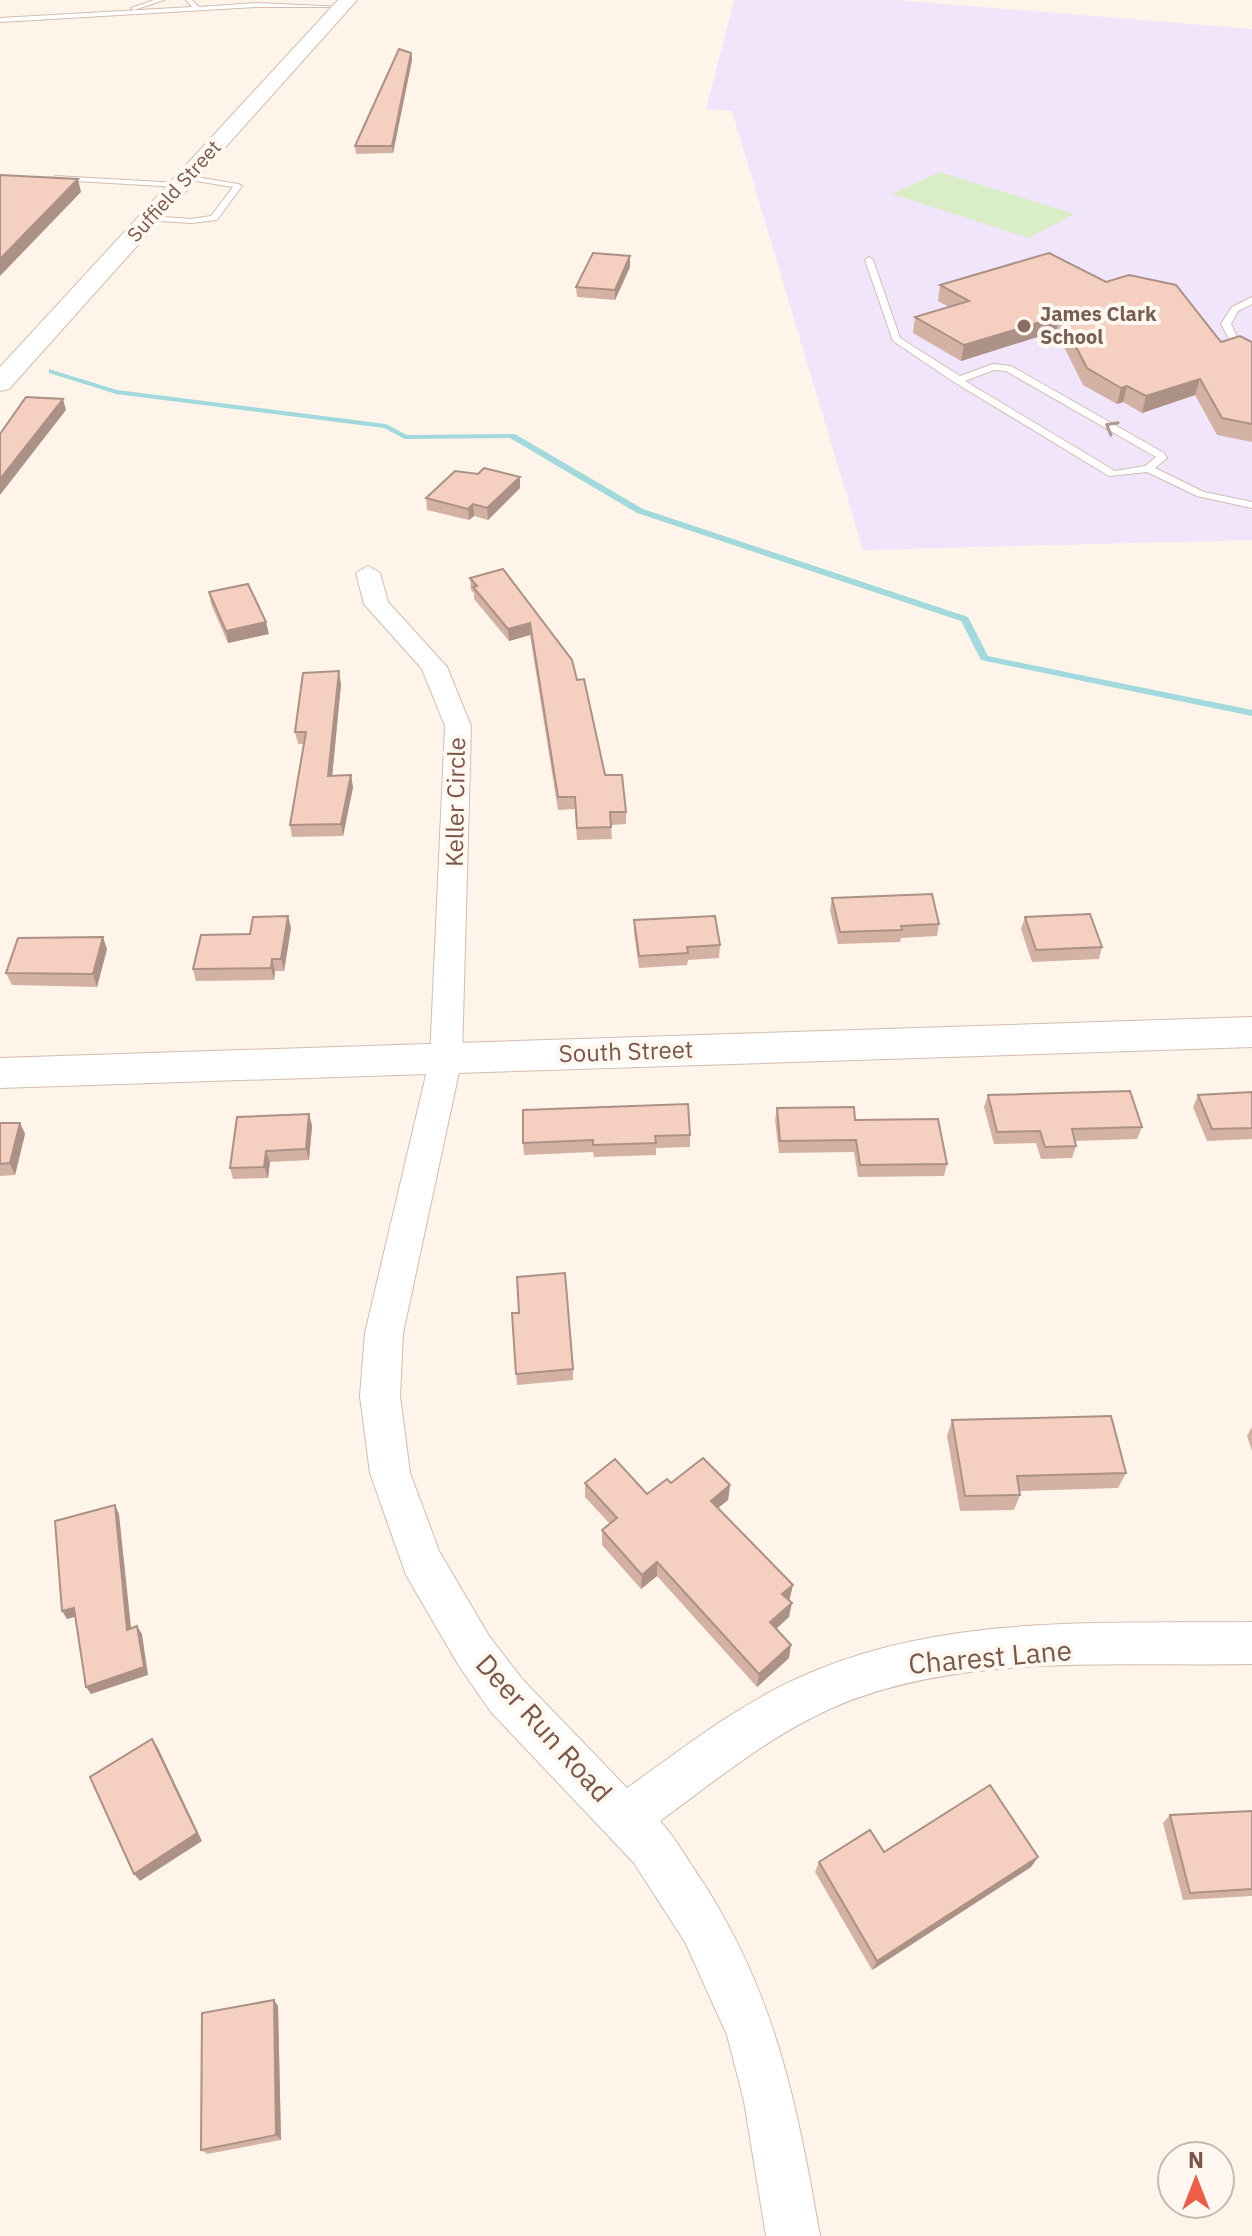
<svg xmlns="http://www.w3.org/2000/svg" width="1252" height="2236" viewBox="0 0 1252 2236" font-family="'IBM Plex Sans',sans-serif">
  <rect width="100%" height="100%" fill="#fef4e9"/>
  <path fill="#f1e5fb" d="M734 0H896L1252 29V540L863 550 732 111 706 109Z"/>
  <path fill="#d9edc6" d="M940 172 1074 214 1029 238 892 194Z"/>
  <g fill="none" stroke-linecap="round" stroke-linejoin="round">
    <path fill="#a1d9dc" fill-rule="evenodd" d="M49 369 117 390 386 424 407 435 515 434 643 509 968 617 988 656 1252 710V716L981 660 961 621 637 513 510 438 405 439 384 428 116 394 49 373Z"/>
    <g stroke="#d4bcb0" stroke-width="2">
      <g id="service">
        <path d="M154 0H164L134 10 131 8Z"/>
        <path d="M186 0H192L199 7 257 3 344 7H257L0 22V18L192 7Z"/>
        <path d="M184 175 238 184 242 186 217 220 191 223 146 220 149 216 191 219 211 216 233 187 184 179Z"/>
        <path d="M55 176 179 183 183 185 179 187 58 180Z"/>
        <path d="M869 257 873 260 900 338 960 376 993 364 1011 366 1164 453 1167 458 1155 468 1204 492 1252 502V508L1197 496 1147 472 1109 476 954 382 893 341 865 260ZM994 370 1006 371 1156 457 1145 466 1115 471 965 381Z"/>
        <path d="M1252 297V304L1238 311 1231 324 1238 339 1252 350V358L1231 342 1221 324 1232 307Z"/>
      </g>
    </g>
    <g stroke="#d4bcb0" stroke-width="2">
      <path id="minor" d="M368 566 380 573 388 602 447 667 471 726 462 1058 403 1333 400 1396 410 1473 439 1551 489 1636 523 1680 627 1788C682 1749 735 1707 796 1679 938 1613 1099 1624 1252 1622V1664C1115 1667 960 1652 832 1708 769 1736 715 1781 660 1821 676 1838 688 1861 702 1881 776 1995 797 2105 820 2236H766L744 2101 727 2035 685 1942 634 1863 491 1712 459 1666 406 1575 370 1473 360 1396 365 1333 430 1058 445 726 422 669 364 604 356 573Z"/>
    </g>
    <g stroke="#d4bcb0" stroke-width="2">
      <path id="tertiary" d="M1252 1017V1047L0 1088V1058Z"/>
    </g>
    <g stroke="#d7bcad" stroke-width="2">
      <path id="secondary" d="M338 0H357L9 389 0 391V367Z"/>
    </g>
    <use href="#service" fill="#fff" fill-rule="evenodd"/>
    <use href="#minor" fill="#fff" fill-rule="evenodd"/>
    <use href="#tertiary" fill="#fff" fill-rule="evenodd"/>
    <use href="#secondary" fill="#fff" fill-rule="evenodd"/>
  </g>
  <g fill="#d3b2a4">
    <path d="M411 53 412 60 393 153 356 154 355 146Z"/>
    <path d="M630 267 615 300 577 297 576 287Z"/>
    <path d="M940 285 1221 342H1252V442L1217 435 1195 395 1142 413 1123 402 1117 404 1083 385 1056 331 961 361 913 333 915 317 949 307 938 301Z"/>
    <path d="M520 477V488L488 520 474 516 469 520 427 510 426 498Z"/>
    <path d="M503 569 577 680 605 775 626 812V824L611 825 612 839 577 840 575 809 558 810 530 635 509 641 474 599V593L471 590 470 578Z"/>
    <path d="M209 592 269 634 228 643 211 604Z"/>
    <path d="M341 684 332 776 353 787 343 836 292 837 290 825 304 744H298L295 732Z"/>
    <path d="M832 898 939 924 937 936 901 938 900 942 838 944 830 910Z"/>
    <path d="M288 916 291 928 284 971H275L274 980 196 981 193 969 250 934Z"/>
    <path d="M1025 917 1102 947 1099 959 1032 962 1021 929Z"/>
    <path d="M634 920 720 945 719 958 688 960 687 965 639 968 634 932Z"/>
    <path d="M107 949 97 987 12 985 6 973Z"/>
    <path d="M1252 1092V1139L1207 1141 1193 1107 1198 1095Z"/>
    <path d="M988 1095 1142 1127 1137 1139 1075 1141 1076 1146 1072 1158 1041 1159 1036 1143 994 1144 984 1107Z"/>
    <path d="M777 1108 855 1120 947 1164 944 1176 858 1177 854 1152 779 1153 775 1120Z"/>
    <path d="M309 1114 312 1126 309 1160 270 1162 268 1178 233 1179 230 1168Z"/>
    <path d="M0 1123H20L25 1134 15 1175 0 1176Z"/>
    <path d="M690 1135V1147L656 1148V1155L594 1157 593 1152 524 1155 523 1143Z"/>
    <path d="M512 1313H519L573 1369V1380L517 1385Z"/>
    <path d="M952 1420 1126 1473 1118 1488 1020 1491V1495L1014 1510 960 1511 947 1436Z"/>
    <path d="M1252 1427V1451L1247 1436Z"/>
    <path d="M585 1483 647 1494 671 1483 730 1485 728 1500 718 1508 790 1598 789 1600V1617L776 1629 789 1658 757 1687 657 1576 641 1589 602 1545V1530L610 1524 585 1497Z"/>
    <path d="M1252 1811V1896L1183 1900 1163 1823 1170 1815Z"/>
    <path d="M884 1852 1038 1857 1031 1867 872 1970 815 1872 819 1862Z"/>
    <path d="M278 2006 281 2140 207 2154 201 2150Z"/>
  </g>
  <g fill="#ac9186">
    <path d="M411 53 412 60 393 153 392 146Z"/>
    <path d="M78 179 81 192 0 276V259Z"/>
    <path d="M630 256V267L615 300V290Z"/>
    <path d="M1060 316 1056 331 961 361 964 345Z"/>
    <path d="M1200 379 1195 395 1142 413 1146 396Z"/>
    <path d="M1127 386 1123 402 1117 404 1121 388Z"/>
    <path d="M63 399 66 410 0 495V479Z"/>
    <path d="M520 477V488L488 520 487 508Z"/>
    <path d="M473 504 474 516 469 520 468 509Z"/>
    <path d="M266 622 269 634 228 643 226 631Z"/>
    <path d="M530 623V635L509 641 508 629Z"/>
    <path d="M339 671 341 684 331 788 328 776Z"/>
    <path d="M351 775 353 787 343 836 341 824Z"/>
    <path d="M288 916 291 928 284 971 281 959Z"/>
    <path d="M103 937 107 949 97 987 93 974Z"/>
    <path d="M272 959 275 971 274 980 271 968Z"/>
    <path d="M309 1114 312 1126 309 1160 306 1149Z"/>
    <path d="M20 1123 25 1134 15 1175 10 1163Z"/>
    <path d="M266 1151 270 1162 268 1178 264 1167Z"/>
    <path d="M730 1485 728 1500 709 1515 711 1501Z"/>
    <path d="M115 1505 119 1514 132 1637 127 1630Z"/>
    <path d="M657 1562V1576L641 1589 642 1575Z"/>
    <path d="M793 1585 790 1598 780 1607 782 1594Z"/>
    <path d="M792 1603 789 1617 768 1636 770 1622Z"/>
    <path d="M74 1608 79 1616 67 1619 62 1611Z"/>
    <path d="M137 1626 142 1634 148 1675 91 1694 86 1687Z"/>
    <path d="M791 1645 789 1658 757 1687 759 1674Z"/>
    <path d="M152 1739 158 1748 202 1841 140 1881 134 1874Z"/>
    <path d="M1038 1857 1031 1867 872 1970 877 1961Z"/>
    <path d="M274 2000 278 2006 281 2140 276 2135Z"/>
  </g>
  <g fill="#f5cfbf" stroke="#ac9186" stroke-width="2">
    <path d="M399 49 411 53 392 146H355Z"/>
    <path d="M0 175 78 179 0 259Z"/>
    <path d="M593 253 630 256 615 290 576 287Z"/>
    <path d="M1049 253 1106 282 1129 275 1176 285 1221 342 1240 336 1252 342V424L1222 418 1200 379 1146 396 1127 386 1121 388 1087 368 1060 316 964 345 915 317 969 301 940 285Z"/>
    <path d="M26 397 63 399 0 479V434Z"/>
    <path d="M484 468 520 477 487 508 473 504 468 509 426 498 455 471 478 474Z"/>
    <path d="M503 569 572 660 577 680 584 679 605 775H622L626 812H610L611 827 577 828 575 797H558L530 623 508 629 473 587 477 586 470 578Z"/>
    <path d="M248 584 266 622 226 631 209 592Z"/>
    <path d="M339 671 328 776 351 775 341 824 290 825 306 732H295L303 673Z"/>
    <path d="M932 894 939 924 901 926 902 930 840 932 832 898Z"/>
    <path d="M1090 914 1102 947 1036 950 1025 917Z"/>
    <path d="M288 916 281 959H272L271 968 193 969 201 935 250 934 253 917Z"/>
    <path d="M715 916 720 945 687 947 688 953 639 956 634 920Z"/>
    <path d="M103 937 93 974 6 973 18 938Z"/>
    <path d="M1130 1091 1142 1127 1072 1129 1076 1146 1045 1147 1040 1131 997 1132 988 1095Z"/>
    <path d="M1252 1092V1128L1212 1129 1198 1095Z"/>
    <path d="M688 1104 690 1135 655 1136 656 1143 593 1145V1140L523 1143V1110Z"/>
    <path d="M854 1107 855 1120 938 1119 947 1164 860 1165 856 1140 780 1141 777 1108Z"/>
    <path d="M309 1114 306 1149 266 1151 264 1167 230 1168 237 1117Z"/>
    <path d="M0 1123H20L10 1163 0 1164Z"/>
    <path d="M565 1273 573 1369 516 1374 512 1313H519L517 1277Z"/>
    <path d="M1111 1416 1126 1473 1017 1476 1020 1495 965 1496 952 1420Z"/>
    <path d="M703 1458 730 1485 711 1501 793 1585 782 1594 792 1603 770 1622 791 1645 759 1674 657 1562 642 1575 602 1530 617 1518 585 1483 615 1459 647 1494 667 1479 671 1483Z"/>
    <path d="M115 1505 127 1630 137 1626 144 1667 86 1687 74 1608 62 1611 55 1521Z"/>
    <path d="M152 1739 197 1833 134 1874 90 1777Z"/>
    <path d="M990 1785 1038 1857 877 1961 819 1862 870 1830 884 1852Z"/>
    <path d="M1252 1811V1889L1190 1893 1170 1815Z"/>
    <path d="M274 2000 276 2135 201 2150 202 2013Z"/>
  </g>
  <defs><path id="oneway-chevron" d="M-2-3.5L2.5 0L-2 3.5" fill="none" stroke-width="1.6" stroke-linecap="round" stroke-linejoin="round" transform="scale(2)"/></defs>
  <use stroke="#b09a92" href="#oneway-chevron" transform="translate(1111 427) rotate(-150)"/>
  <circle fill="#8d6e63" stroke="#fff8f1" stroke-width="3" cx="1024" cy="326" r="8"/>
  <g text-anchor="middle" stroke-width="8" stroke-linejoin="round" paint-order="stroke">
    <g font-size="20" fill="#7b574a" stroke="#fff8f1">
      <text transform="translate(174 191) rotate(-48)" y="7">Suffield Street</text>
    </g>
    <g font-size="20" font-weight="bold" fill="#785e54" stroke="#fff8f1" text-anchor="start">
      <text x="1040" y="321">James Clark<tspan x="1040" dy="23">School</tspan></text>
    </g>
    <g font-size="24" fill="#7b574a" stroke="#fff8f1">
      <text transform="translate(456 802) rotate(-89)" y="8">Keller Circle</text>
      <text transform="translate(626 1052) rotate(-2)" y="8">South Street</text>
    </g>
    <g font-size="28" fill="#7b574a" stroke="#fff8f1">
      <text transform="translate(990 1657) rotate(-5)" y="10">Charest Lane</text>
      <text transform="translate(544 1728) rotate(48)" y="10">Deer Run Road</text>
    </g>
  </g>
  <g transform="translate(1196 2180)"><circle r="38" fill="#fff8f1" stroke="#cab8ae" stroke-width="2"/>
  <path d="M0-6L14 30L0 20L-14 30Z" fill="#ee5d48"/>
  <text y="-12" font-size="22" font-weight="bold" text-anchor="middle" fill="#7b574a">N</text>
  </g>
</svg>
